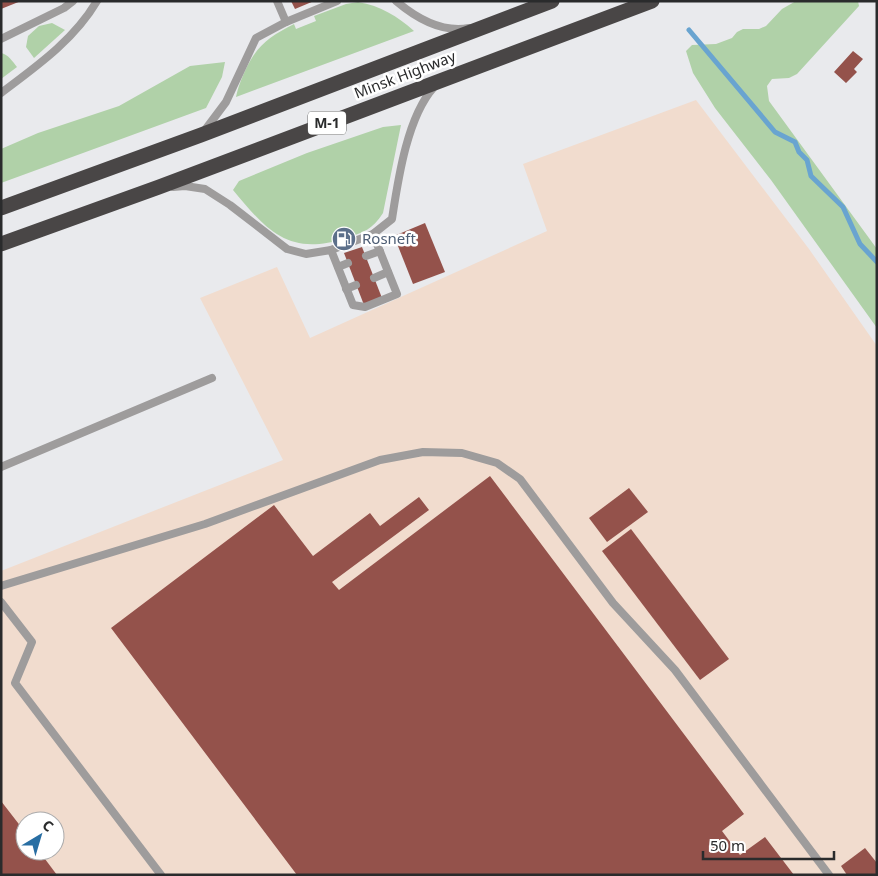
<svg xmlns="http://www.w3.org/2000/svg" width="878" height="876" viewBox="0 0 878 876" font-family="'Noto Sans',sans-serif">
  <rect width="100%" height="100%" fill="#e9eaed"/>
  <path fill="#f1dcce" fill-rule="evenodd" d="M696 100 809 249 877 346V875H1V571L283 460 200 298 277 267 310 338 547 231 523 164ZM25 821H55V851H25Z"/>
  <g fill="#b0d1a8">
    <path d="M796 1H858L859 6 797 74 789 78 772 79 767 86 769 101 877 249V328L771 180 715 108 693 73 686 51 692 45 716 44 732 38 737 32 743 29H759L766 26 782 9Z"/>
    <path d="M358 2C381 6 397 16 414 31L236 97C238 87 241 80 245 71 257 45 269 37 294 24L296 29 316 21 314 16 346 4Z"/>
    <path d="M52 23 65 30 34 58 26 47 28 36 39 26Z"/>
    <path d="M1 53C8 54 13 62 17 67L1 79Z"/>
    <path d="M225 62 222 77 206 108 1 183V149L38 133 119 106 190 66Z"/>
    <path d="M401 125 383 213C372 230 364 232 346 238 289 257 267 231 233 190L239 181 307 153 383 127Z"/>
  </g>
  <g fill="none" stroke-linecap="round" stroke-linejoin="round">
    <path stroke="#69a4d0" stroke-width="5" d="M689 30 775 132 795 142 799 152 807 160 811 176 843 207 860 244 877 262"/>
  </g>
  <g fill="#94524b">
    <path d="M1 1H21L1 9Z"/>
    <path d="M291 1H314L295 9Z"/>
    <path d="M853 51 863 59 854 69 857 72 846 83 834 72Z"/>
    <path d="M425 223 445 272 413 284 394 236Z"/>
    <path d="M362 247 382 298 364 305 344 253Z"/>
    <path d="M490 476 744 814 722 831 740 855 765 837 794 875H297L111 628 274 505 313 556 370 513 380 526 419 497 429 510 332 582 339 590Z"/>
    <path d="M629 488 648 512 607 542 589 518Z"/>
    <path d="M631 529 729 659 700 680 602 551Z"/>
    <path d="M1 801 25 832V851H39L57 875H1Z"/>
    <path d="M865 848 877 863V875H847L841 866Z"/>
  </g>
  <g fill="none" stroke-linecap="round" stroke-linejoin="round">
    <g stroke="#9e9c9c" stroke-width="8">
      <path d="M277 1 286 22"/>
      <path d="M396 1C416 18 442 33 469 28"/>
      <path d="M1 39 64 8 73 1"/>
      <path d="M1 93C37 66 74 40 97 1"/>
      <path d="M205 130 226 102 256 38 286 22 337 1"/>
      <path d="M173 187 185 186 205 189 230 205 287 249 306 254 331 250 373 234 392 219C398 180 407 117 434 87"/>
      <path d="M331 250 353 305 365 307 397 294 373 234"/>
      <path d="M366 256 380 251"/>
      <path d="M338 267 348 263"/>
      <path d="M374 278 388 272"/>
      <path d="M346 289 356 285"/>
      <path d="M1 467 212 378"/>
      <path d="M1 586 205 524 380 460 423 452 462 453 497 463 520 479 613 603 675 670 829 875"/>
      <path d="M1 602 32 642 15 683 161 875"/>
    </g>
    <g stroke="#494646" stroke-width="15">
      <path d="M1 208 201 135 552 1"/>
      <path d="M1 244 159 187 652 1"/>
    </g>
  </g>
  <defs>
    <g id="fuel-disc" transform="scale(1.25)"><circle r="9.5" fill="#5c6f8a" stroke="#fff"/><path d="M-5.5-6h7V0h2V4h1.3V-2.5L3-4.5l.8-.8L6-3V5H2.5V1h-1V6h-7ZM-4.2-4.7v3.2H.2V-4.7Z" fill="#fff"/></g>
  </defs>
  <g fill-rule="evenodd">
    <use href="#fuel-disc" x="344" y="239"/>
  </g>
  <g text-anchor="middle" stroke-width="5" stroke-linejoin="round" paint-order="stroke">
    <rect fill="#fff" stroke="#6a6b6b" stroke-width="1" x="308" y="111.5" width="38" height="23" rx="4"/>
    <g font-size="14" font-weight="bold" fill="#2a2b2c">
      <text x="327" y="128">М-1</text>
    </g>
    <g font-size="15" fill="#2a2b2c" stroke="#fff">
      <text transform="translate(405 75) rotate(-21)" y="5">Minsk Highway</text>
    </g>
    <g font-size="15" fill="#4e5e75" stroke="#fff" text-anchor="start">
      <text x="362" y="244">Rosneft</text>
    </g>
  </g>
  <rect width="878" height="876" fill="none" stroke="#2a2b2c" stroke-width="5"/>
  <g transform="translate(40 836) rotate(38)"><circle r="24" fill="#ffffff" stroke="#aaaaab"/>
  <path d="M0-4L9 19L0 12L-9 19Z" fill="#286ea3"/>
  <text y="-8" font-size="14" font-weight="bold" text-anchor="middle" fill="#2a2b2c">С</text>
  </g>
  <path d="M703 851v8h131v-8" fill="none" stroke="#2a2b2c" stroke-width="2.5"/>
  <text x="710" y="851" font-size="15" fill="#2a2b2c" stroke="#ffffff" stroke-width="4" paint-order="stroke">50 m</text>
</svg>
